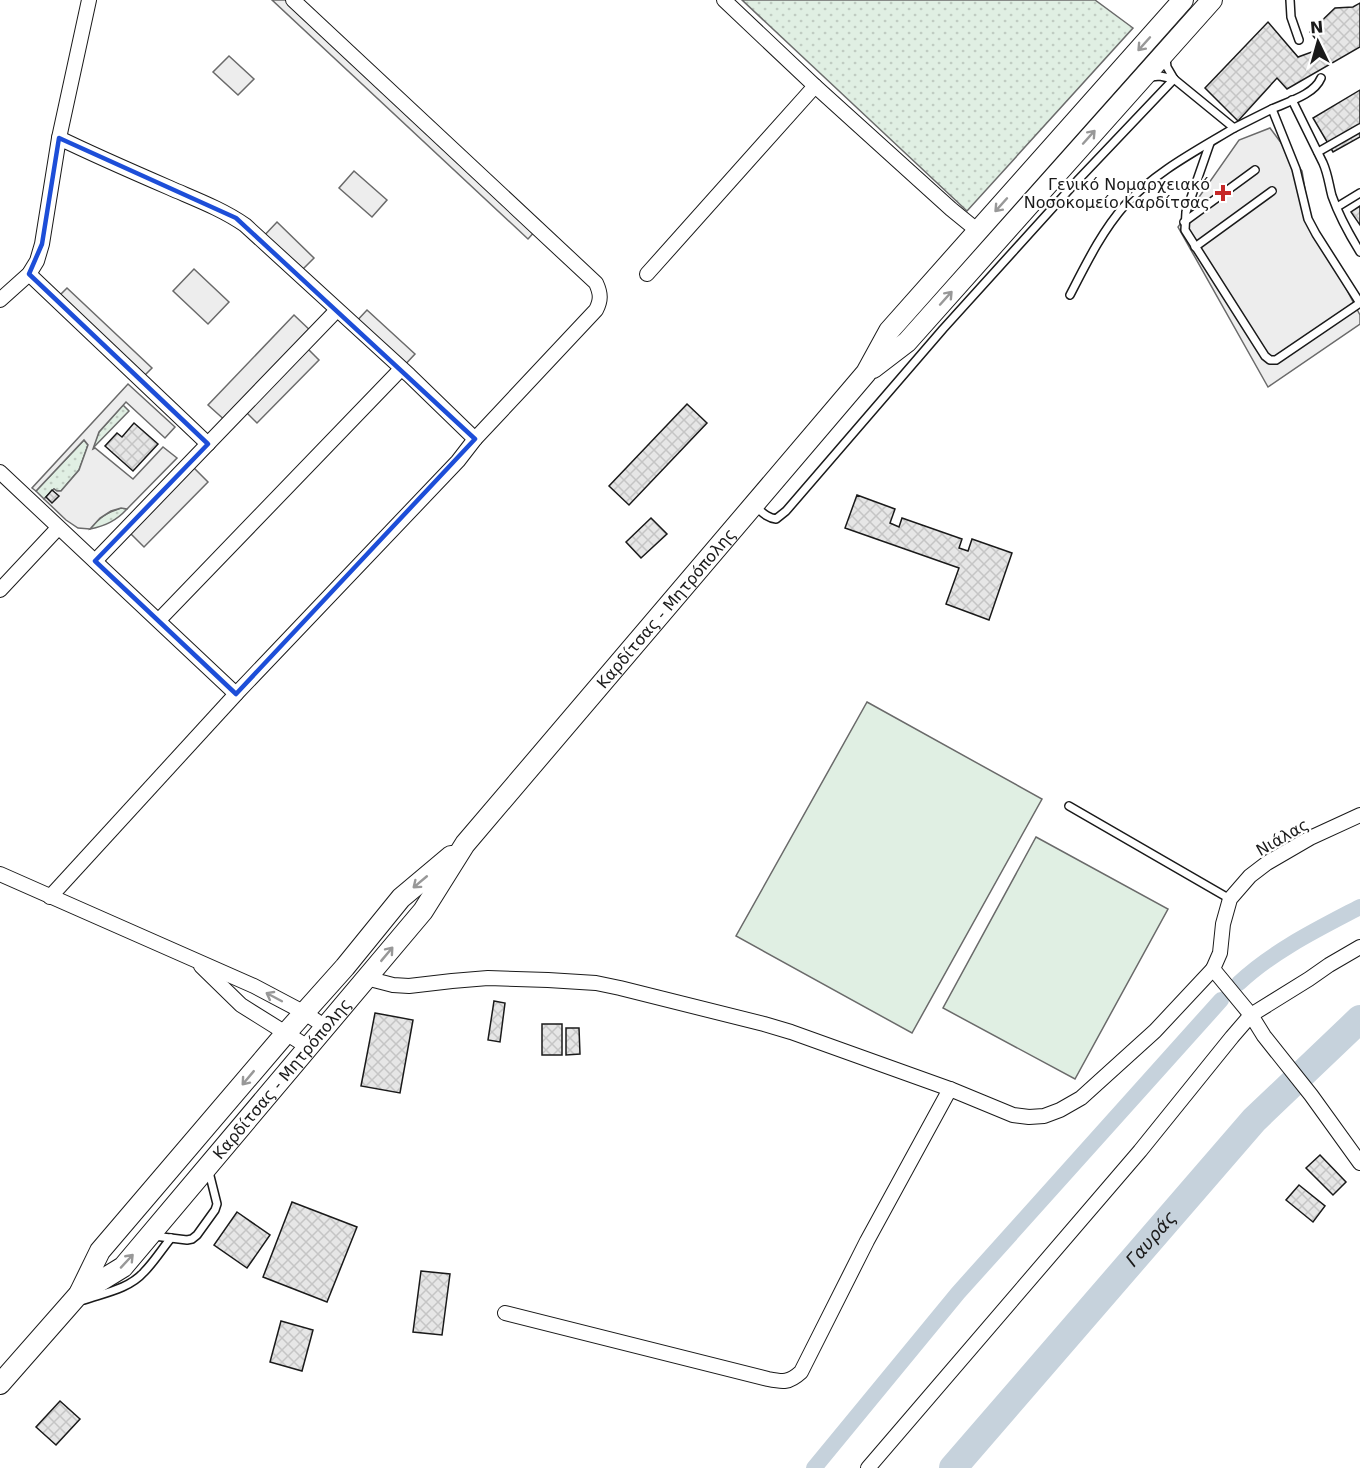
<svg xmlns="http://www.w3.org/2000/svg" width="1360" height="1468" viewBox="0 0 1360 1468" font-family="'DejaVu Sans',sans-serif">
  <defs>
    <pattern id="grass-dots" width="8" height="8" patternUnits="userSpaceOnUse" patternTransform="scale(1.5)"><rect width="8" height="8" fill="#e0efe3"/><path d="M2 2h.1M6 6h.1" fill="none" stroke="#c0ccc2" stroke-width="1.8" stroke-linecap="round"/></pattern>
    <pattern id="building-cross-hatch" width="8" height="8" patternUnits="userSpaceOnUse" patternTransform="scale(1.5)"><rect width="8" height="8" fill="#e6e6e6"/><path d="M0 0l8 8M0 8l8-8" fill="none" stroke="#c5c5c5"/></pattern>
  </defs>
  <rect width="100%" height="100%" fill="#fff"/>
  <g fill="url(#grass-dots)" stroke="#6a6a6a" stroke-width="1.5">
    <path d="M742 0H1095L1133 28 967 211Z"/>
    <path d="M123 405 129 411 92 449 99 432Z"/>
    <path d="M84 440 88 445 79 470 61 491H57L54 489 44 499 36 491Z"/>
    <path d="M121 508 127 509C116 521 105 526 90 529 100 517 106 513 121 508Z"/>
  </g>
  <g fill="#e0efe3" stroke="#6a6a6a" stroke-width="1.5">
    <path d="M867 702 1042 799 912 1033 736 936Z"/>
    <path d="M1036 837 1168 909 1075 1079 943 1008Z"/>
  </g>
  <g fill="#ededed" stroke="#6a6a6a" stroke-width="1.5">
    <path d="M272 0H293L537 229 528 239Z"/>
    <path d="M229 56 254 79 238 95 213 72Z"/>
    <path d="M1270 128 1302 171 1310 220 1360 315V324L1268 387 1178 227 1239 140Z"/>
    <path d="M354 171 387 200 372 217 339 188Z"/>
    <path d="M277 222 314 258 298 274 261 239Z"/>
    <path d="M194 269 229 302 208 324 173 291Z"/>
    <path d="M67 288 152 368 140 380 56 299Z"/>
    <path d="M367 310 415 354 401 369 353 325Z"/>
    <path d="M294 315 314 334 304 345 319 360 257 423 242 408 228 423 208 405Z"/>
    <path d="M128 384 175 427 165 438 126 402 99 432 93 449 95 448 133 479 163 447 177 458 127 509 121 508 111 511 100 518 90 529 78 528 66 520 44 499 54 489 57 491H61L79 470 88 445 84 440 36 491 32 488Z"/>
    <path d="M189 463 208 482 144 547 125 528Z"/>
  </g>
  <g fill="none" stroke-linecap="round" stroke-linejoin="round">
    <g stroke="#c6d2dc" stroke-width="16">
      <path d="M1239 983C1273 951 1318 929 1360 907"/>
      <path d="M814 1468 958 1293 1221 1000"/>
    </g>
    <path stroke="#c6d2dc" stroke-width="28" id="s1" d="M953 1468 1254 1120 1360 1019"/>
  </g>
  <g fill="url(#building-cross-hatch)" stroke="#1a1a1a" stroke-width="1.5">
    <path d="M1360 3V47L1287 89 1277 78 1238 121 1205 88 1268 22 1298 57 1323 48 1310 32 1335 8 1353 7Z"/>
    <path d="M1360 90V137L1333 152 1313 118Z"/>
    <path d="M1360 206V225L1351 212Z"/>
    <path d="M687 404 707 423 629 505 609 486Z"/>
    <path d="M134 423 158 444 133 471 105 446 117 433 122 437Z"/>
    <path d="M52 490 59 496 52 503 46 497Z"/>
    <path d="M857 495 895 509 890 523 899 527 902 518 962 539 959 548 968 551 972 539 1012 553 989 620 946 604 959 568 845 528Z"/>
    <path d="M651 518 667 534 641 558 626 542Z"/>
    <path d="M494 1001 505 1003 500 1042 488 1040Z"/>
    <path d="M375 1013 413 1020 400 1093 361 1086Z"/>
    <rect x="542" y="1024" width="20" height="31"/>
    <path d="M566 1028H579L580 1054 566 1055Z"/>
    <path d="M1320 1155 1346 1182 1333 1195 1306 1168Z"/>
    <path d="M1299 1185 1325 1206 1313 1222 1286 1200Z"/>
    <path d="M292 1202 357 1227 327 1302 263 1277Z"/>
    <path d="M237 1212 270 1235 247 1268 214 1245Z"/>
    <path d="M421 1271 450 1274 442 1335 413 1332Z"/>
    <path d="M281 1321 313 1330 302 1371 270 1362Z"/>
    <path d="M60 1401 80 1419 56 1445 36 1427Z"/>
  </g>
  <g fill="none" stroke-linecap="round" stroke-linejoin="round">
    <g stroke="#1a1a1a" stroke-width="10">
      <g id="service">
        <path d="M1290 0 1291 17 1299 40"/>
        <path d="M1166 59 1167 67 1174 79 1234 128 1272 109 1296 169 1308 219 1316 234 1360 303"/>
        <path d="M1150 77 1160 76 1174 79"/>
        <path d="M1292 100 1323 163C1328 174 1329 185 1332 196 1339 216 1349 234 1360 252"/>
        <path d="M1272 109C1287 102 1314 95 1321 78"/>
        <path d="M1210 143 1186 212 1185 230 1265 356 1270 360H1276L1360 303"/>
        <path d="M1318 152 1360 128"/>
        <path d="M1337 207 1360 193"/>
        <path d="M1184 222 1255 170"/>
        <path d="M1195 247 1272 191"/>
        <path d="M1070 295C1086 264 1102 231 1125 205 1155 172 1196 151 1234 128"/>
        <path d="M755 506C762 512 767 518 776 519L786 511 943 329 1077 181 1174 79"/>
        <path d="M1069 806 1230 899"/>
        <path d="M154 1236 187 1240 192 1239 197 1235 215 1210 217 1204 209 1172"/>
        <path d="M84 1300C104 1293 129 1289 144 1272 154 1262 162 1249 171 1238"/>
      </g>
    </g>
    <g stroke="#1a1a1a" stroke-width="16">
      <g id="minor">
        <path d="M293 0 596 283C601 294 601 300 596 310L475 439"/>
        <path d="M724 0 815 86 951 209 978 231"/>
        <path d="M59 138 89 0"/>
        <path d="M29 274 208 444"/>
        <path d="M647 274 815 86"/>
        <path d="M0 300 29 274 37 261 42 244 59 138C96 156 133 172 170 188 195 199 222 209 245 225L409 375 475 439 458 461 236 694 0 472"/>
        <path d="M95 561 337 310"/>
        <path d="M0 590 58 528"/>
        <path d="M159 620 401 369"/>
        <path d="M1360 815 1310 838 1267 863 1250 876 1230 899 1223 924 1220 953 1213 969 1251 1015 1264 1036 1311 1095 1360 1163"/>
        <path d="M0 874 254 986 305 1013 324 1026"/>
        <path d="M50 897 236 694"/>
        <path d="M201 966 241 1005 308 1047"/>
        <path d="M366 978 393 985 409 986 452 981 488 978 548 980 596 983 620 988 764 1024 791 1032 950 1089 1013 1115 1029 1117 1044 1116 1060 1110 1081 1098 1155 1031 1213 969"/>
        <path d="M505 1313 768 1379C783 1382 789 1383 801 1372L867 1241 950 1089"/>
        <path d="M868 1468 1140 1151 1232 1037 1251 1015 1309 979 1329 965 1360 947"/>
      </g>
    </g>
    <g stroke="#1a1a1a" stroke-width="22">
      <g id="secondary">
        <path d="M873 368 907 342 1212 0"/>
        <path id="s2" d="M79 1294 123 1267 423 911 465 844 866 373 889 331 1183 0"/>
        <path d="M0 1384 79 1294 100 1251 286 1033 345 967 401 898 451 856"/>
      </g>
    </g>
    <use href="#service" stroke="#fff" stroke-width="7"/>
    <use href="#minor" stroke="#fff" stroke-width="14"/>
    <use href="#secondary" stroke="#fff" stroke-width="20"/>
  </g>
  <defs><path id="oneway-shaft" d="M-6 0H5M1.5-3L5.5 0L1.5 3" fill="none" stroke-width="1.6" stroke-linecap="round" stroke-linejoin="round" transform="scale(1.5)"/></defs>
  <g stroke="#989898">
    <use href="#oneway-shaft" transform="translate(1144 44) rotate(132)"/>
    <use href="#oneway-shaft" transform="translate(1089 137) rotate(-48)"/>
    <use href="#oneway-shaft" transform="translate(1001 205) rotate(132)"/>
    <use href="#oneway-shaft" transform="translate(946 298) rotate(-48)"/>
    <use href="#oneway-shaft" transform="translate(420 882) rotate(140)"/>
    <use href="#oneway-shaft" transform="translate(387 954) rotate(-50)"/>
    <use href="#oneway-shaft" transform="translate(274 997) rotate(-152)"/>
    <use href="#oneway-shaft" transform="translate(248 1078) rotate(130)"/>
    <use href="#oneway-shaft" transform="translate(127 1261) rotate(-47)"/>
  </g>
  <path fill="none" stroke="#1d4ed8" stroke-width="4.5" stroke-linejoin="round" d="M59 138 236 218 475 439 236 694 95 561 208 444 29 274 42 244Z"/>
  <path fill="#c62828" stroke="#fff" stroke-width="2" d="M1220 184h6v6h6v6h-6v6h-6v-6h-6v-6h6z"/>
  <g text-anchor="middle" stroke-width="4.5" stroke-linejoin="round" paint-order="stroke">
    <g font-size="16" fill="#1a1a1a" stroke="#fff" text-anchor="end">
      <text x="1210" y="190">Γενικό Νομαρχειακό<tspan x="1210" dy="18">Νοσοκομείο Καρδίτσας</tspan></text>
    </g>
    <g font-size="16" fill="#1a1a1a" stroke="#fff">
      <text dy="6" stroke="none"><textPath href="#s2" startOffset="906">Καρδίτσας - Μητρόπολης</textPath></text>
      <text transform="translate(1282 837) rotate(-30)" y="6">Νιάλας</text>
      <text dy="6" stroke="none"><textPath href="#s2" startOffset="298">Καρδίτσας - Μητρόπολης</textPath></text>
    </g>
    <g font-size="18" font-style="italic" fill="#1a1a1a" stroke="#fff">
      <text dy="6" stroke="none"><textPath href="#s1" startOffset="303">Γαυράς</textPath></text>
    </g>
  </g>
  <g transform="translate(1318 42) rotate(355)" stroke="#ffffff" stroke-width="4.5" paint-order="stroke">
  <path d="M0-4.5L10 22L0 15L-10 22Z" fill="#1a1a1a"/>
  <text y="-9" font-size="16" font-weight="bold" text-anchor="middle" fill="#1a1a1a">N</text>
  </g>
</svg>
